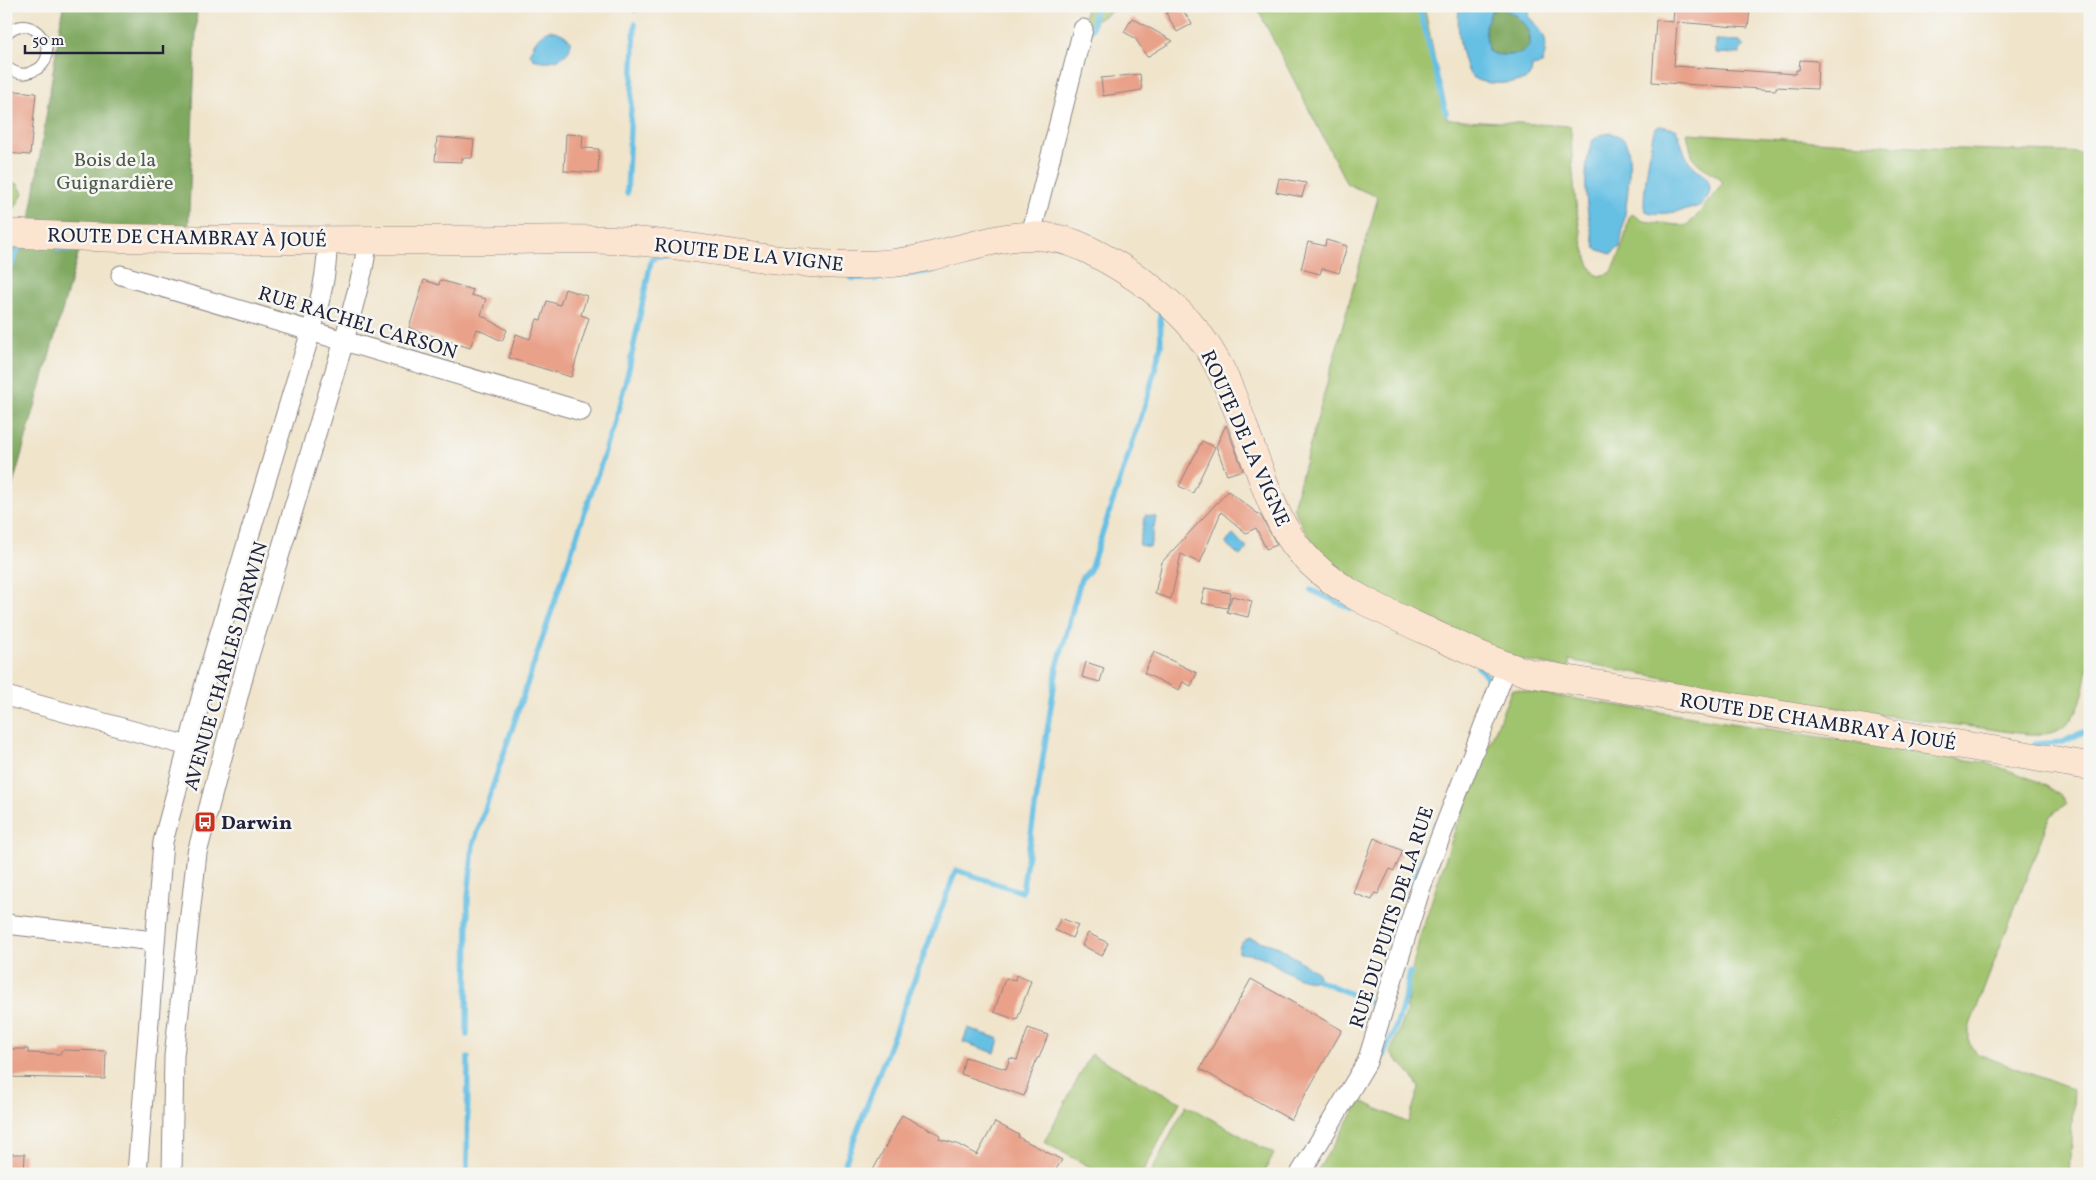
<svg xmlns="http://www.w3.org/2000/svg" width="2096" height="1180" viewBox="0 0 2096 1180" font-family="Vollkorn,serif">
  <rect width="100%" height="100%" fill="#f6f6f2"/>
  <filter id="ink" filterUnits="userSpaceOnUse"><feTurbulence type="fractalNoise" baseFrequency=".02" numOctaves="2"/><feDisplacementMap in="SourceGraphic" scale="10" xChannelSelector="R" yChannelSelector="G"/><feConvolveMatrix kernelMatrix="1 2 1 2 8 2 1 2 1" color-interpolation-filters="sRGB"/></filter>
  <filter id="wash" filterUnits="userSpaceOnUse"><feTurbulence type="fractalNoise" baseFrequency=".0096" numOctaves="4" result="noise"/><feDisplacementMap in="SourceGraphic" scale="20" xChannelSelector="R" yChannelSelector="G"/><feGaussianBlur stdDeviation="1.12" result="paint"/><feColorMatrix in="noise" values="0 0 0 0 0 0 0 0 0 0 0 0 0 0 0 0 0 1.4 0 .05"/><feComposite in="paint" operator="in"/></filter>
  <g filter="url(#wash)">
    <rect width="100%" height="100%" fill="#f0e4cb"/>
    <g fill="#a0c36d" stroke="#617254">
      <path d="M1086 6H1120L1083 29Z"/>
      <path d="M1256 6H1424L1447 119 1571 126C1571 154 1576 261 1598 276L1611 273C1621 255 1625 237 1629 217L1632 214 1643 221 1686 226 1696 217 1723 183C1716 171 1699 169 1693 157 1690 150 1689 141 1687 133L1929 148 2090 153 2089 658C2086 683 2082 719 2057 731 2041 739 2000 730 1982 728 1844 712 1706 686 1569 660V669L1517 659 1380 596 1347 576 1321 555 1301 524 1293 507 1378 197 1347 184Z"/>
      <path d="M6 182 18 184 23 193 15 208 6 210Z"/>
      <path d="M1512 689 1987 763C2013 773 2050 781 2067 803L2050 816 1969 1028V1042L1978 1054 2074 1090 2069 1174H1315L1361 1101 1408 1123 1419 1088 1412 1076 1390 1053 1406 1014 1410 979 1420 936 1457 824Z"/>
      <path d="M1091 1054 1180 1102 1142 1174H1103L1044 1142Z"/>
      <path d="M1186 1105 1274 1154 1263 1174H1150Z"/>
    </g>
    <g fill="#80a960" stroke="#51664e">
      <path d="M63 6H197L188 239 79 251 6 509V233L28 234Z"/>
      <path d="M1499 8C1525 13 1550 54 1507 55 1500 55 1494 55 1488 51L1485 26 1492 10Z"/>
    </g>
    <g fill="#66c0e4" stroke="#447190" fill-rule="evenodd">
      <path d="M1460 6H1530L1528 16C1545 34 1550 39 1542 64L1532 66 1531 74 1525 80C1512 83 1488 86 1475 79 1461 71 1455 21 1460 6ZM1499 8C1525 13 1550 54 1507 55 1500 55 1494 55 1488 51L1485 26 1492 10Z"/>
      <path d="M549 30C589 36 567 70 533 59L530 53C534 42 539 35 549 30Z"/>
      <path d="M1716 40 1740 41 1744 47 1740 50V54L1716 53Z"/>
      <path d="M1660 126 1676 129C1681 139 1683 153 1689 161 1696 171 1710 175 1710 188 1710 194 1706 201 1701 205 1693 210 1652 218 1645 210 1641 205 1651 137 1655 128Z"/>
      <path d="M1611 133C1616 135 1621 136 1625 141 1636 155 1623 227 1620 247L1611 254 1596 249C1586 216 1581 174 1592 141L1600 135Z"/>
      <path d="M1145 515 1156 517 1150 547 1139 545Z"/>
      <path d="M1233 535 1247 548 1240 556 1225 543Z"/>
      <path d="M1250 938 1279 947 1318 973V980C1296 984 1278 963 1259 956 1253 954 1246 954 1239 953 1239 944 1241 942 1250 938Z"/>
      <path d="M968 1028 999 1039 995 1053 963 1042Z"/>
    </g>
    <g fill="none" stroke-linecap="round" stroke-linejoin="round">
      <g stroke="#66c0e4" stroke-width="5.5">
        <path d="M1419 6 1446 113"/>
        <path d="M635 10V6"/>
        <path d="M1092 30 1095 6"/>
        <path d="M627 193 635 24"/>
        <path d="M6 209H9"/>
        <path d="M58 249 73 250"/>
        <path d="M6 264 12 265 19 246H24"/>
        <path d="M906 275 926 272 977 258"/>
        <path d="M851 278 875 279 897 276"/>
        <path d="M1311 590 1352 609"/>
        <path d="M1478 668C1489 675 1490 682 1488 694"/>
        <path d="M2035 744 2063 742 2083 732"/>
        <path d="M1412 887 1436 823"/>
        <path d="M1318 980 1379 1006"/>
        <path d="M467 1035 468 897 473 845 613 428 629 369 651 261 655 257H668"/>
        <path d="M1373 1075C1393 1038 1403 1014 1410 972"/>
        <path d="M467 1174 468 1058"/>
        <path d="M841 1174 956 870 1022 892 1057 667 1081 579 1090 570 1148 396 1161 345 1160 314"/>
      </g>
    </g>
    <g id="blocks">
      <g fill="#e9a189">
        <path d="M1178 6H1180L1192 24 1177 32 1166 13Z"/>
        <path d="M1674 6 1750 9 1748 28 1677 22 1674 66 1796 74V70H1799L1800 60 1818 61 1817 89 1776 87V90L1652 82 1656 20 1673 22Z"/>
        <path d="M1132 18 1173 41 1147 57 1135 38 1124 32Z"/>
        <path d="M1140 74 1142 90 1103 96 1101 78Z"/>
        <path d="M6 90 36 93 30 155 6 153Z"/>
        <path d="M566 134 583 135 582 148 599 149 598 173 564 171Z"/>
        <path d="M437 137 474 140 472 158H462V162L435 161Z"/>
        <path d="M1279 178 1306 183 1302 197 1276 192Z"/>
        <path d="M1326 240 1347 246 1339 273 1322 268 1320 274 1301 269 1308 242 1325 246Z"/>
        <path d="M424 280 439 285 440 280 473 290 471 295 486 299 481 315 507 330 502 341 477 329 470 348 409 328Z"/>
        <path d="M565 289 587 296 581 315 589 318 571 377 509 358 516 334 530 339 537 319 541 320 547 301 560 305Z"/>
        <path d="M1226 425 1243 470 1227 475 1216 446Z"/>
        <path d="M1202 441 1215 447 1193 493 1179 486Z"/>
        <path d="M1228 491 1261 516 1277 545 1266 549 1256 528 1246 533 1221 512 1200 563 1181 554 1171 599 1155 594 1162 562Z"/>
        <path d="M1205 588 1231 593 1227 608 1201 603Z"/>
        <path d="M1232 596 1252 601 1248 617 1227 612Z"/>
        <path d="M1154 652 1197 673 1191 686 1183 682 1179 690 1144 673Z"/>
        <path d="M1086 662 1104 668 1100 682 1082 677Z"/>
        <path d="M1374 838 1403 851 1394 871 1390 869 1378 894 1375 893 1372 900 1353 893Z"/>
        <path d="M1061 918 1078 925 1072 938 1055 930Z"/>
        <path d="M1088 933 1108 943 1102 956 1082 945Z"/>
        <path d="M1016 975 1031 981 1017 1020 994 1012 1004 982 1006 978 1015 980Z"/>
        <path d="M1251 979 1342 1030 1291 1120 1200 1069Z"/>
        <path d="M1028 1028 1048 1035 1039 1058H1037L1024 1096 961 1074 965 1057 1006 1069 1010 1058 1017 1060Z"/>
        <path d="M6 1049H28V1053L60 1054 62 1050 106 1051 105 1079 6 1077Z"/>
        <path d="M902 1115 940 1135 939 1139 957 1144 977 1155 995 1122 1019 1135 1018 1137 1062 1160 1053 1174H871Z"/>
        <path d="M6 1154H25L24 1174H6Z"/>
      </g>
    </g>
  </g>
  <g filter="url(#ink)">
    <use href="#blocks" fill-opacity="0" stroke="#898383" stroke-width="1"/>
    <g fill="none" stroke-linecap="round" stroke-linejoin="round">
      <g stroke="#898383" stroke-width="12">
        <path id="lane" d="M6 35C31 5 69 59 31 72 22 76 13 72 6 66"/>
      </g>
      <g stroke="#898383" stroke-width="21">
        <g id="street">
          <path d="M1031 234 1083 29"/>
          <path d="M121 275 581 411"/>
          <path d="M6 696 188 746"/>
          <path d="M6 924 154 941"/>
          <path d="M137 1174 163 842 207 676 311 331C320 301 328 272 327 240"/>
          <path d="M172 1174 174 1056 197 853 246 666 344 341 363 269 368 240"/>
          <path d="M1300 1174 1367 1062 1421 887 1507 666"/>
        </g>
      </g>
      <g stroke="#898383" stroke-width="29">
        <path id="secondary" d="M6 233C157 242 308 240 459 240 516 241 575 237 633 241 708 246 782 266 857 265 881 265 904 263 927 257 981 245 1032 221 1087 249 1137 274 1189 311 1216 361 1233 392 1243 426 1255 458 1267 491 1278 525 1301 552 1333 590 1380 609 1425 630 1459 646 1492 662 1529 673L2083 765"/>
      </g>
      <use href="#lane" stroke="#fff" stroke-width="10"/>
      <use href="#street" stroke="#fff" stroke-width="19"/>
      <use href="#secondary" stroke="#fce5d0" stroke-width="28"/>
    </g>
  </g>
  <defs>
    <g id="bus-square" transform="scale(1.125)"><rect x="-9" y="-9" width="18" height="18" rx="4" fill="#c8321e" stroke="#f6f6f2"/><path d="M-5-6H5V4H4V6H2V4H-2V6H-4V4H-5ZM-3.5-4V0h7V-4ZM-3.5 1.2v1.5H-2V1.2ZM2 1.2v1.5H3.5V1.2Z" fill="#fff"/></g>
  </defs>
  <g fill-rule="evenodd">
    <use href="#bus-square" x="205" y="822"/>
  </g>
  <g text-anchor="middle" stroke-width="5" stroke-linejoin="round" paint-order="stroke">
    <g font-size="20" fill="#4e5a4c" stroke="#f6f6f2">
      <text x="115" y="166">Bois de la<tspan x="115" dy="23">Guignardière</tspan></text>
    </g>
    <g font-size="20" fill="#22223b" stroke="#f6f6f2">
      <text transform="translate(187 237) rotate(1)" y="7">ROUTE DE CHAMBRAY À JOUÉ</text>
      <text transform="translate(749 254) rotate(6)" y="7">ROUTE DE LA VIGNE</text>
      <text transform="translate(358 322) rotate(17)" y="7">RUE RACHEL CARSON</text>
      <text transform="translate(1246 438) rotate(66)" y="7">ROUTE DE LA VIGNE</text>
      <text transform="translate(225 666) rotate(-74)" y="7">AVENUE CHARLES DARWIN</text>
      <text transform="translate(1818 721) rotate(9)" y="7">ROUTE DE CHAMBRAY À JOUÉ</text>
      <text transform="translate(1391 917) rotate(-72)" y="7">RUE DU PUITS DE LA RUE</text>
    </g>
    <g font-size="20" font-weight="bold" fill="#22223b" stroke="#f6f6f2" text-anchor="start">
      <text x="221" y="829">Darwin</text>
    </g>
  </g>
  <rect width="2096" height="1180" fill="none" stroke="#f6f6f2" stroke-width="25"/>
  <path d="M25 45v8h138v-8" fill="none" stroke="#22223b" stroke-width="2.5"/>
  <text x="32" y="45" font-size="15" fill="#22223b" stroke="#f6f6f2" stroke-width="4" paint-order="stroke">50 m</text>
</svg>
